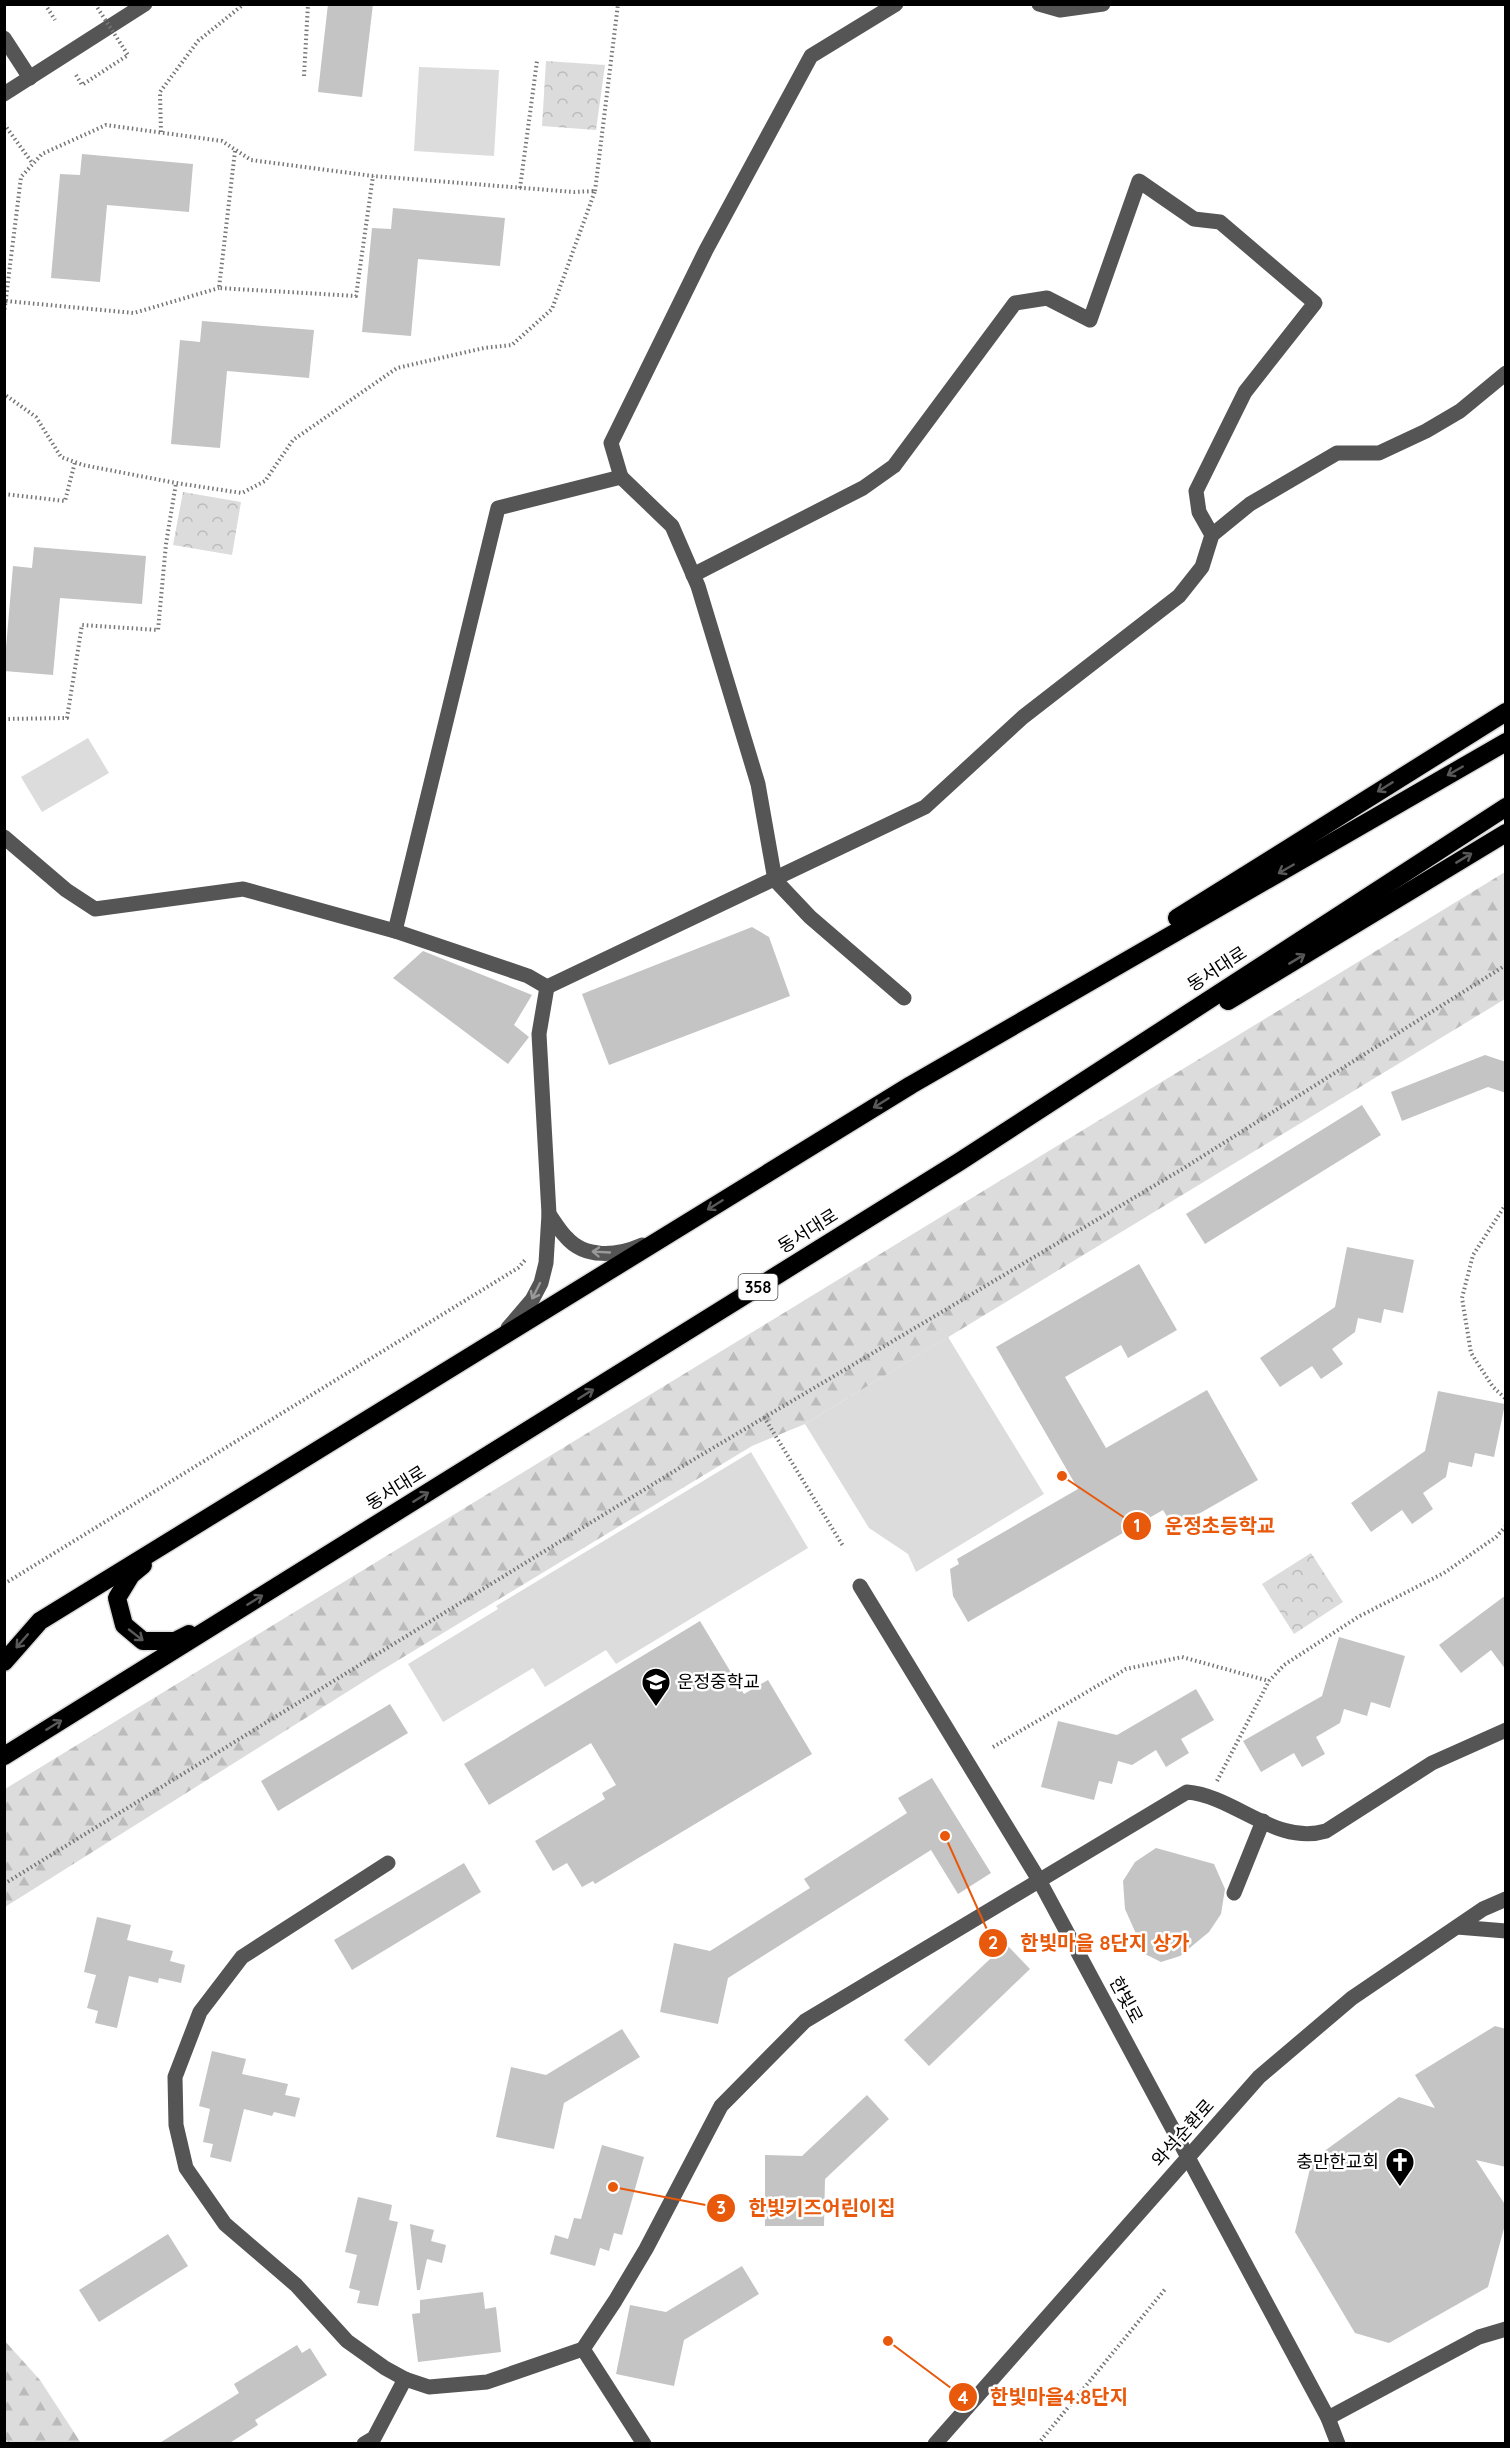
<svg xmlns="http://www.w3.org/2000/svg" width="1510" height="2448" viewBox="0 0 1510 2448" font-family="Quicksand,'Noto Sans KR',sans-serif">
  <defs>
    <pattern id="forest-firs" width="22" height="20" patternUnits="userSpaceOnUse" patternTransform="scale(1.5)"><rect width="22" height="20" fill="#dcdcdc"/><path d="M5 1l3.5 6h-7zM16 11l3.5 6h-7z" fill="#bbb"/></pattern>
    <pattern id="park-crowns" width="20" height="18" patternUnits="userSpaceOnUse" patternTransform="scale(1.5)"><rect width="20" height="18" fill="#dcdcdc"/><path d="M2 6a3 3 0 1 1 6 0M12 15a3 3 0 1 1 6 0" fill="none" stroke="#bbb"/></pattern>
  </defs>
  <rect width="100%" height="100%" fill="#fff"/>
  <g fill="#dcdcdc">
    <path d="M419 67 499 70 494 156 414 151Z"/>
    <path d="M88 738 109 773 42 812 21 777Z"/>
    <path d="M948 1337 1044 1494 916 1572 908 1554 869 1528 805 1424Z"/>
    <path d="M751 1452 808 1548 616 1664 606 1650 545 1687 533 1668 443 1722 408 1664 498 1609 496 1606Z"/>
  </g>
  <g fill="url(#forest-firs)">
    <path d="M1505 872V999L805 1424 752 1446 382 1670 5 1907V1789Z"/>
    <path d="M4 2340 40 2380 81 2443H5Z"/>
  </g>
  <g fill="url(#park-crowns)">
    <path d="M546 61 605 65 596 130 542 126Z"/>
    <path d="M183 492 241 502 232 555 173 545Z"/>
    <path d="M1311 1553 1343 1602 1294 1634 1262 1584Z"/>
  </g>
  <g fill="#c4c4c4">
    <path d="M328 4H373L362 97 318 92Z"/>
    <path d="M82 154 193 164 189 212 107 205 100 282 51 278 60 174 80 175Z"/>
    <path d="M393 208 505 218 500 266 418 259 411 336 362 332 372 228 391 229Z"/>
    <path d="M202 321 314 330 309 378 227 371 220 448 171 444 180 340 200 342Z"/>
    <path d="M34 547 146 556 142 604 60 598 53 675 4 671 13 566 32 568Z"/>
    <path d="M752 927 769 937 790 996 609 1065 582 994Z"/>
    <path d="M423 951 532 995 514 1025 529 1037 508 1064 393 978Z"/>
    <path d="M1485 1055 1506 1062V1093L1488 1087 1402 1121 1391 1092Z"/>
    <path d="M1362 1105 1381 1135 1205 1244 1186 1214Z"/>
    <path d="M1347 1247 1414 1260 1403 1313 1384 1309 1381 1323 1358 1318 1355 1332 1332 1349 1343 1364 1321 1379 1312 1366 1280 1387 1260 1358 1335 1307Z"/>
    <path d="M1139 1264 1177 1330 1128 1358 1121 1345 1065 1377 1106 1448 1207 1390 1258 1480 1174 1528 1163 1510 968 1622 953 1596 950 1569 959 1564 957 1559 1078 1489 996 1347Z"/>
    <path d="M1438 1391 1505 1404 1494 1457 1475 1453 1472 1467 1449 1462 1446 1477 1423 1493 1433 1509 1412 1524 1402 1510 1371 1532 1351 1503 1425 1451Z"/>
    <path d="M1506 1595V1670L1491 1650 1461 1673 1439 1645Z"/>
    <path d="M700 1621 744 1694 768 1680 812 1754 595 1884 593 1881 582 1887 567 1863 553 1871 535 1841 605 1799 602 1793 616 1785 591 1743 489 1805 464 1764Z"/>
    <path d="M1339 1637 1405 1656 1390 1708 1371 1702 1367 1716 1344 1709 1340 1723 1316 1737 1325 1754 1302 1767 1294 1753 1261 1772 1243 1741 1322 1696Z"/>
    <path d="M1196 1689 1214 1720 1181 1739 1189 1753 1166 1767 1156 1750 1132 1765 1118 1761 1112 1784 1099 1781 1094 1800 1041 1787 1058 1721 1117 1735Z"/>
    <path d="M390 1704 408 1733 278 1811 261 1781Z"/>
    <path d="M932 1778 991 1873 958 1894 931 1850 728 1978 718 2024 660 2012 674 1943 710 1951 810 1888 804 1879 907 1813 898 1798Z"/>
    <path d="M1156 1848 1214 1864 1225 1889 1221 1914 1209 1932 1180 1956 1161 1962 1145 1954 1125 1909 1123 1881 1135 1862Z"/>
    <path d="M464 1863 481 1892 352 1970 334 1940Z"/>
    <path d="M97 1917 131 1925 127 1940 173 1951 170 1961 185 1965 181 1983 159 1978 158 1983 129 1976 117 2028 95 2023 98 2011 87 2008 96 1975 84 1972Z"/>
    <path d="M1006 1944 1030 1969 929 2066 904 2040Z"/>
    <path d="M1495 2026 1506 2029V2167L1476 2160 1506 2206V2221L1488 2287 1389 2343 1355 2333 1295 2232 1312 2160 1399 2097 1435 2108 1415 2075Z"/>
    <path d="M622 2029 640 2057 564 2103 554 2149 496 2137 511 2067 546 2075Z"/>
    <path d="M212 2051 246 2059 242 2074 288 2084 285 2095 300 2098 295 2117 274 2112 272 2116 244 2109 231 2162 210 2157 213 2144 203 2142 210 2109 199 2106Z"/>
    <path d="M867 2095 889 2119 825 2179 824 2226H765V2155L802 2156Z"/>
    <path d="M602 2145 644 2157 622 2235 614 2233 609 2251 600 2248 595 2266 550 2254 555 2235 568 2239 574 2218 581 2219Z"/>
    <path d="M358 2197 392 2205 389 2220 398 2222 378 2306 357 2303 360 2291 349 2288 357 2255 345 2252Z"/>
    <path d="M410 2224 434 2230 431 2241 446 2245 442 2263 427 2259 420 2290H417Z"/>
    <path d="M168 2234 188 2266 99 2322 79 2290Z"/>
    <path d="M742 2266 759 2294 684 2340 674 2386 616 2374 630 2305 666 2312Z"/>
    <path d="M483 2292 485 2309 496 2307 501 2352 418 2362 412 2314 420 2313V2300Z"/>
    <path d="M297 2345 302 2353 310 2348 327 2375 255 2420 258 2425 228 2444H158L239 2393 234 2384Z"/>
  </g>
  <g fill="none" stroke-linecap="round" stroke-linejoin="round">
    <g stroke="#dbdbdb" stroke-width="21">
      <g id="highway">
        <path d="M1177 918 1506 712"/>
        <path d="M1228 1001 1506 833"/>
        <path d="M143 1565 131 1575 117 1598 124 1625 143 1641H175L189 1634"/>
        <path d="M4 1662 40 1621 911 1085 1506 742"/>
        <path d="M4 1756 959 1162 1506 807"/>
      </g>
    </g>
    <g stroke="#777" stroke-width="4" stroke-dasharray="1.5 3" stroke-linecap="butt">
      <path d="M45 4 55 20"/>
      <path d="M76 75 82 85 128 55"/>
      <path d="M304 76 308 4"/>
      <path d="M4 124 33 164"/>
      <path d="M161 132 160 92 198 41 244 4"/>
      <path d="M235 151 219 288 356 296 373 176"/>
      <path d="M520 188 537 61"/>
      <path d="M595 191 618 4"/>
      <path d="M6 301 134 313 219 288"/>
      <path d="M4 314 21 177 42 154 106 125 222 141 251 160 373 176 574 192 595 191 552 309 512 345 484 348 397 368 293 440 265 481 242 493 176 483 83 465 61 457 36 417 4 394"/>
      <path d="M4 494 65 501 75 462"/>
      <path d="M4 719 67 718 82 625 158 630 166 544 176 483"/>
      <path d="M1506 1204 1473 1255 1462 1298 1471 1353 1493 1387 1506 1399"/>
      <path d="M764 1417 843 1546"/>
      <path d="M4 1584 518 1268 526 1259"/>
      <path d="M993 1747 1126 1669 1182 1657 1269 1681"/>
      <path d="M1217 1781 1269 1681 1284 1665 1358 1617 1444 1573 1496 1537 1506 1526"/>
      <path d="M4 1884 681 1467 1184 1168 1506 965"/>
      <path d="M4 2439 8 2444"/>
      <path d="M1038 2444 1166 2288"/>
    </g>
    <g stroke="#555" stroke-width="15">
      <path d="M1039 4 1060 10 1103 4"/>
      <path d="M4 38 30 78"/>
      <path d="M4 94 145 4"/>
      <path d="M621 477 611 443 706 250 811 56 896 4"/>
      <path d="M693 575 863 488 894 466 1015 303 1047 298 1090 320 1139 181 1194 219 1220 222 1315 303 1245 392 1196 491 1199 512 1212 535"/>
      <path d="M4 837 66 890 95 909 243 889 395 931 528 976 547 987"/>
      <path d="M395 931 498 508 621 477 672 526 698 586 758 784 775 880 810 917 904 998"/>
      <path d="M547 987 925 807 1023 717 1179 596 1202 567 1212 535 1250 504 1337 453H1379L1426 431 1460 411 1506 373"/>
      <path d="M549 1214C554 1221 559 1230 566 1237 585 1259 617 1256 642 1245"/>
      <path d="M508 1328 532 1300 541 1283 546 1263 549 1214 539 1034 547 987"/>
      <path d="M860 1586 1039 1880 1328 2418 1338 2444"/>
      <path d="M388 1863 242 1957 200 2012 175 2077 176 2125 186 2168 225 2224 296 2285 347 2341 385 2368 405 2379 429 2387 487 2382 583 2349 615 2301 646 2249 721 2106 805 2021 1187 1792C1235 1796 1276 1846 1326 1831L1432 1763 1506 1730"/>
      <path d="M1234 1893 1263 1821"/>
      <path d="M1457 1927 1506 1931"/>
      <path d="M583 2349 644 2444"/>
      <path d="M1328 2418 1479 2337 1506 2329"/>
      <path d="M364 2444 374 2438 405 2379"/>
      <path d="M935 2444 1259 2077 1352 1998 1483 1909 1506 1899"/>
    </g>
    <use href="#highway" stroke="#000" stroke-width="18"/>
    <path stroke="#777" stroke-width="4" stroke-dasharray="1.5 3" stroke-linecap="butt" d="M95 4 128 55"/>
  </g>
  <defs><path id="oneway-shaft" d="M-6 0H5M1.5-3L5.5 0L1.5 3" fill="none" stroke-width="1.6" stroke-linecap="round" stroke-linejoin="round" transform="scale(1.5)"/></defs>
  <g stroke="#595959">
    <use href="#oneway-shaft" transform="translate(1455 771) rotate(150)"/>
    <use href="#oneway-shaft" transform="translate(1385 787) rotate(148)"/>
    <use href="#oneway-shaft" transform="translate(1464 858) rotate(-31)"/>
    <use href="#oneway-shaft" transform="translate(1286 869) rotate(150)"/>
    <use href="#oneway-shaft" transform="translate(1297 959) rotate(-31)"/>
    <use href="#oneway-shaft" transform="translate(881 1103) rotate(148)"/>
    <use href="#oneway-shaft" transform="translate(715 1205) rotate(148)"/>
    <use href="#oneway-shaft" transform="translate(586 1394) rotate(-32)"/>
    <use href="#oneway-shaft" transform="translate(421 1497) rotate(-32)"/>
    <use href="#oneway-shaft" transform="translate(255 1600) rotate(-32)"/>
    <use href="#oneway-shaft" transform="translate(136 1635) rotate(38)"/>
    <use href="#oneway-shaft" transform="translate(22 1641) rotate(131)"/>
    <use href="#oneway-shaft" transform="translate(54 1725) rotate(-32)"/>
  </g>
  <g stroke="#999">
    <use href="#oneway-shaft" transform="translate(601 1252) rotate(-177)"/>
    <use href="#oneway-shaft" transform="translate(536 1291) rotate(117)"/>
  </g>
  <defs>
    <g id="school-pin" transform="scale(1.5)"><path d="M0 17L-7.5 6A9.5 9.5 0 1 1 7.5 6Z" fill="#000" stroke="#fff"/><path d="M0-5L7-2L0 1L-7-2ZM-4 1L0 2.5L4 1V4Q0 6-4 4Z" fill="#fff"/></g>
    <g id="church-pin" transform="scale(1.5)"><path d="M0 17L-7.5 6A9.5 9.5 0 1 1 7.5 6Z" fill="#000" stroke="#fff"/><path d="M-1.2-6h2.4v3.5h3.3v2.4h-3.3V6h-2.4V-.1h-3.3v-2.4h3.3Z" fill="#fff"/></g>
  </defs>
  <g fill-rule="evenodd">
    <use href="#school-pin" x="656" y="1682"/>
    <use href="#church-pin" x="1400" y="2162"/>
  </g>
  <g text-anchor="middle" stroke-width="5" stroke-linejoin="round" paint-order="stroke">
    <rect fill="#fff" stroke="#4c4c4c" stroke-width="1.5" x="738.5" y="1274" width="39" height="26" rx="4.5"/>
    <g font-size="16" font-weight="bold" fill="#000">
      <text x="758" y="1293">358</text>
    </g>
    <g font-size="18" fill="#000" stroke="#fff">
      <text transform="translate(1217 969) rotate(-33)" y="6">동서대로</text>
      <text transform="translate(808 1231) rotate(-32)" y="6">동서대로</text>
      <text transform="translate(396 1488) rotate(-32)" y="6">동서대로</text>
      <text transform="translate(1126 2000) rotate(62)" y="6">한빛로</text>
      <text transform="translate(1183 2133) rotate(-48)" y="6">와석순환로</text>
    </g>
    <g font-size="18" fill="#000" stroke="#fff" text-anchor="start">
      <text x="677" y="1688">운정중학교</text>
      <text x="1379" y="2168" text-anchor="end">충만한교회</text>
    </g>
  </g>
  <path fill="none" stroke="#e8590c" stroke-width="2" d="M1062 1476L1137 1526M945 1836L993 1943M613 2187L721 2208M888 2341L963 2397"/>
  <g fill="#e8590c" stroke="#fff" stroke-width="2">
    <circle cx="1062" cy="1476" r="6"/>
    <circle cx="945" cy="1836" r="6"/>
    <circle cx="613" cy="2187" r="6"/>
    <circle cx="888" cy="2341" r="6"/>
    <circle cx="1137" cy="1526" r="15"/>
    <circle cx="993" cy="1943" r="15"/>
    <circle cx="721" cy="2208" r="15"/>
    <circle cx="963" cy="2397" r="15"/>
  </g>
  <g font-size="18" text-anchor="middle" font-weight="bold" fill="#fff">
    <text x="1137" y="1532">1</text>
    <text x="993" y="1949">2</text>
    <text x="721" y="2214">3</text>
    <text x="963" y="2404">4</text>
  </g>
  <g font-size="20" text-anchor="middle" font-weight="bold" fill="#e8590c" stroke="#fff" stroke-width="5" stroke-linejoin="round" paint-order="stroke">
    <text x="1220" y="1533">운정초등학교</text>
    <text x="1105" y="1950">한빛마을 8단지 상가</text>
    <text x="822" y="2215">한빛키즈어린이집</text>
    <text x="1059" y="2404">한빛마을4.8단지</text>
  </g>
  <rect width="1510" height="2448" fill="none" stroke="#000000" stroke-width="12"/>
</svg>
